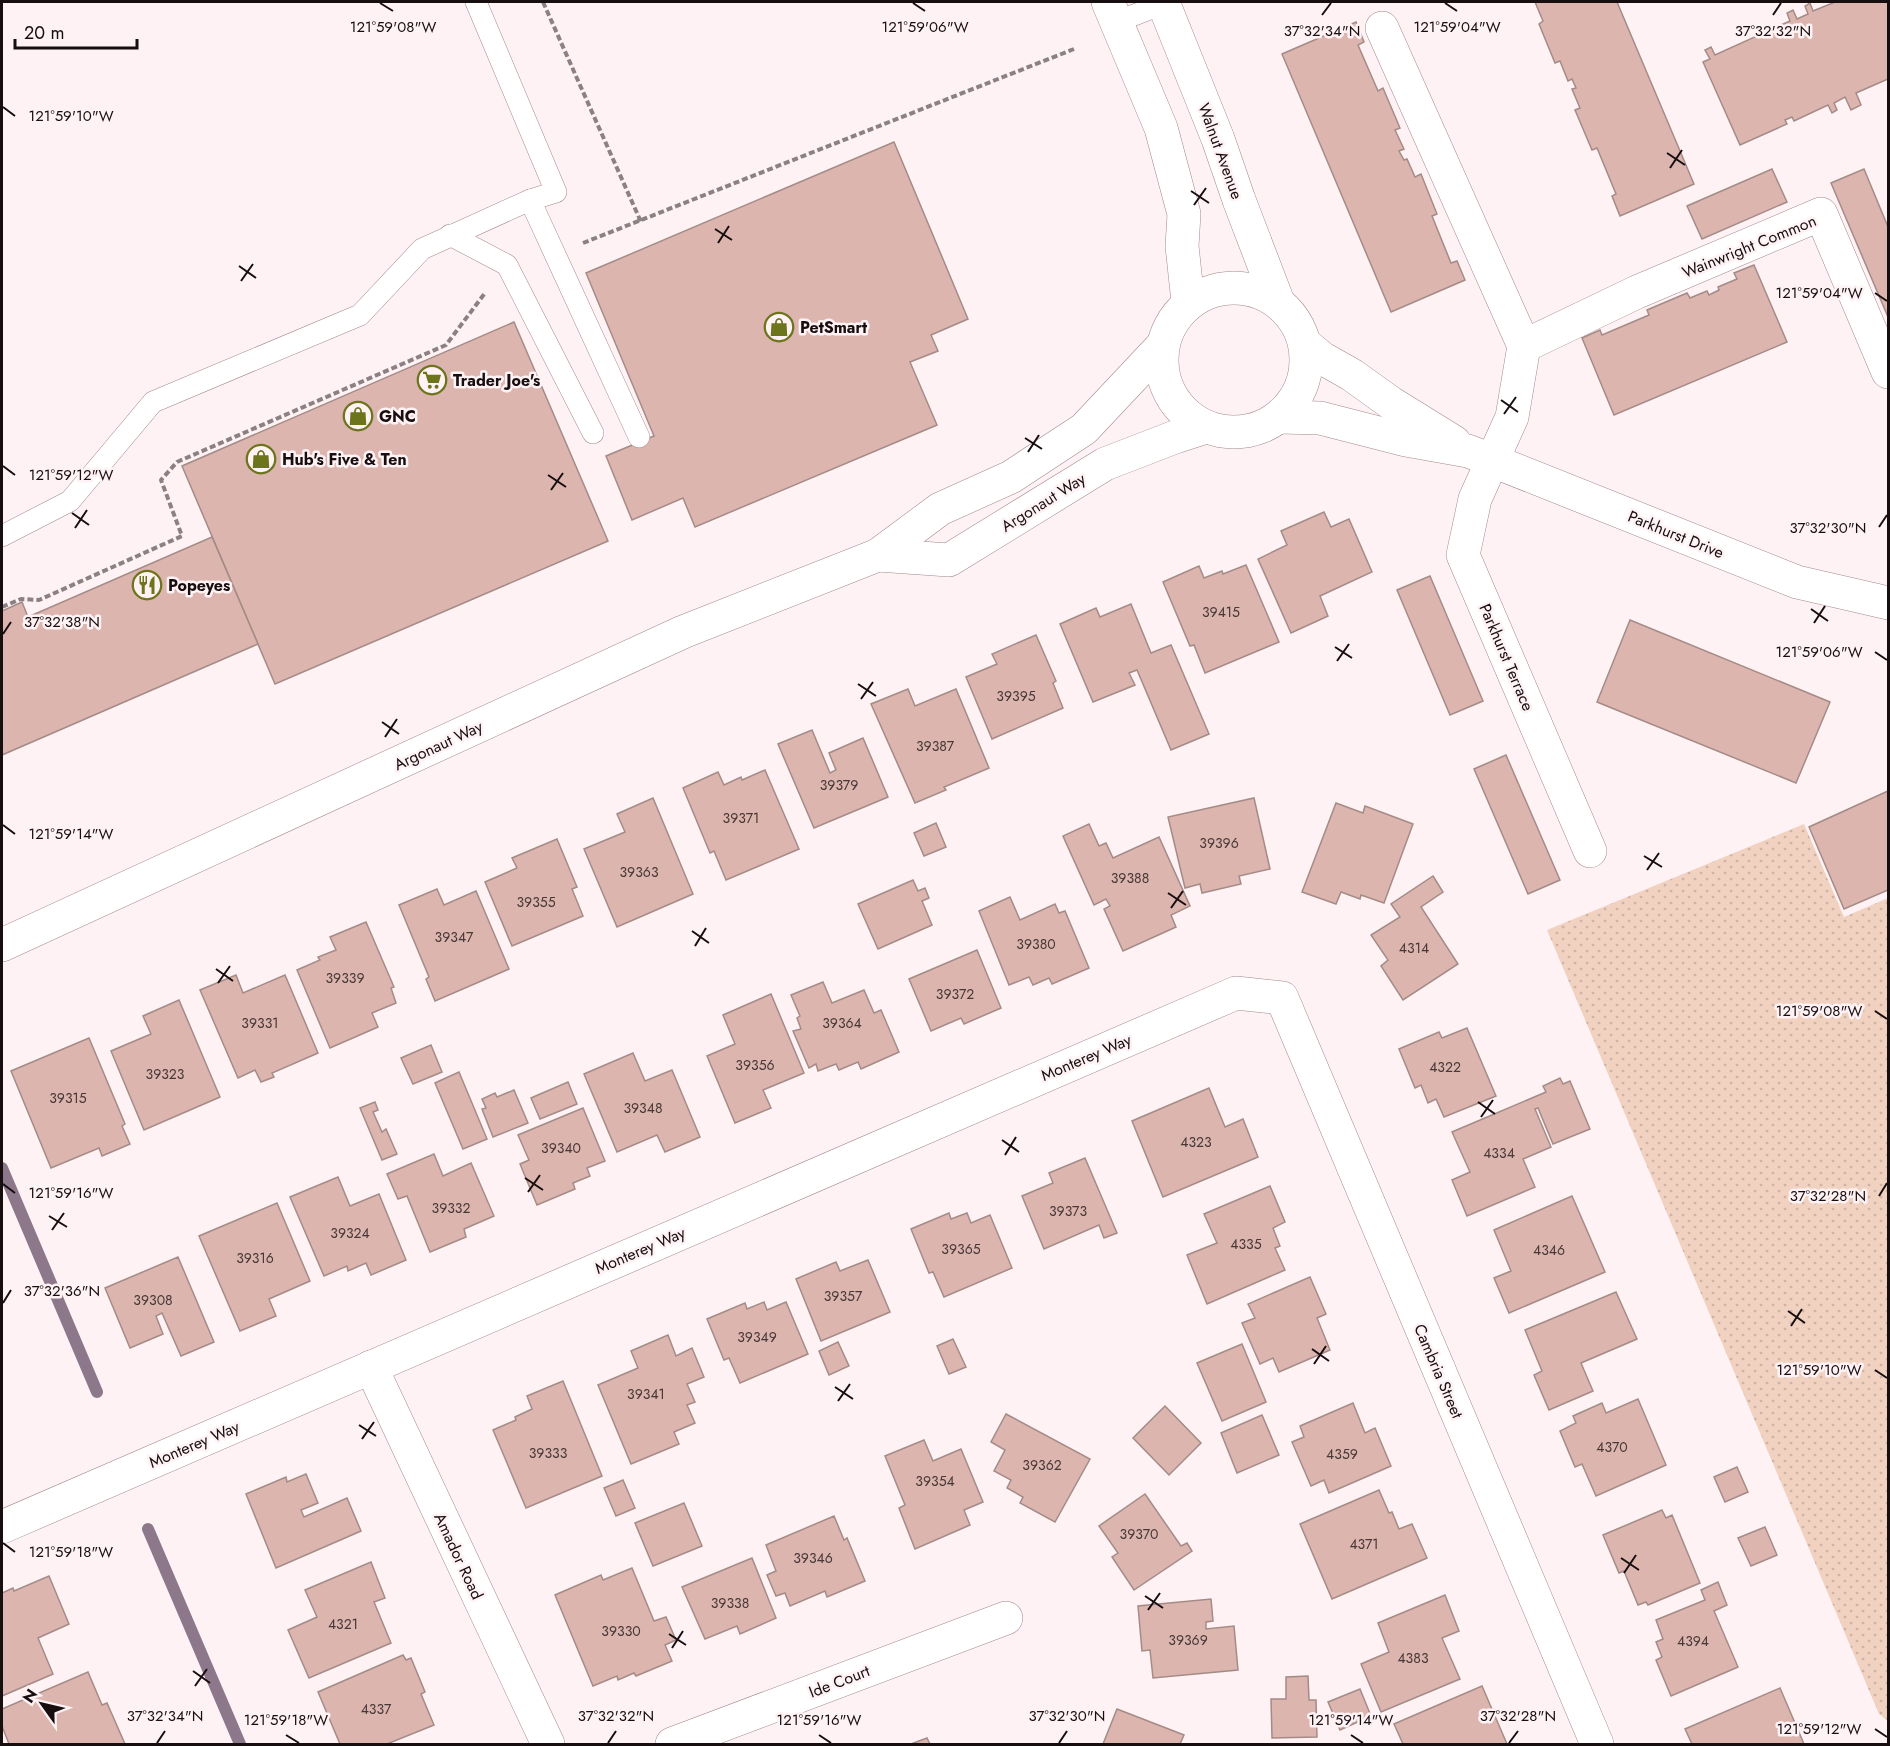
<svg xmlns="http://www.w3.org/2000/svg" width="1890" height="1746" viewBox="0 0 1890 1746" font-family="Jost,sans-serif">
  <defs>
    <pattern id="grass-dots" width="8" height="8" patternUnits="userSpaceOnUse" patternTransform="scale(1.5)"><rect width="8" height="8" fill="#f1d1c0"/><path d="M2 2h.1M6 6h.1" fill="none" stroke="#ceb2a4" stroke-width="1.8" stroke-linecap="round"/></pattern>
  </defs>
  <rect width="100%" height="100%" fill="#fef2f4"/>
  <path fill="url(#grass-dots)" d="M1804 824 1844 917 1888 898V1721L1879 1714 1547 930Z"/>
  <g fill="none" stroke-linecap="round" stroke-linejoin="round">
    <g stroke="#8c788a" stroke-width="12">
      <path d="M2 1168 97 1392"/>
      <path d="M148 1529 240 1744"/>
    </g>
  </g>
  <g fill="#dbb5ae" stroke="#a58b87" stroke-width="1.5">
    <path d="M1535 2H1617L1694 184 1620 216 1612 196 1616 194 1597 148 1592 150 1575 110 1580 108 1572 89 1576 88 1572 79 1568 81 1560 61 1555 63 1539 24 1543 21Z"/>
    <path d="M1835 2H1888V79L1856 93 1861 105 1851 110 1845 97 1834 103 1837 110 1832 113 1828 105 1794 121 1792 117 1785 120 1787 124 1740 145 1703 62 1710 59 1705 50 1711 47 1715 55 1790 21 1787 13 1793 10 1797 19 1808 14 1805 6 1810 3 1813 11Z"/>
    <path d="M1356 22 1364 42 1358 45 1378 91 1383 88 1400 128 1395 130 1404 149 1399 151 1404 160 1407 159 1415 177 1421 174 1437 214 1432 216 1451 263 1457 261 1465 280 1391 312 1282 54Z"/>
    <path d="M894 142 968 319 931 335 938 351 910 362 937 425 695 527 683 498 632 520 606 456 654 436 586 273Z"/>
    <path d="M1772 169 1787 202 1702 239 1687 206Z"/>
    <path d="M1864 169 1888 227V317L1831 183Z"/>
    <path d="M1754 265 1787 342 1614 415 1582 338 1600 330 1602 335 1649 315 1647 310 1687 293 1690 298 1707 291 1709 295 1719 290 1718 287 1737 279 1734 273Z"/>
    <path d="M514 322 608 541 275 684 182 466Z"/>
    <path d="M1324 512 1331 527 1349 519 1372 572 1320 596 1328 616 1291 633 1258 559 1287 545 1281 531Z"/>
    <path d="M212 537 258 644 2 755V611L22 602 28 617Z"/>
    <path d="M1246 565 1279 642 1205 673 1194 645 1190 646 1163 582 1199 566 1204 578 1222 571 1223 574Z"/>
    <path d="M1430 576 1483 701 1450 715 1397 590Z"/>
    <path d="M1131 604 1151 653 1171 645 1209 734 1171 750 1137 670 1129 673 1135 685 1093 702 1060 624 1096 608 1100 617Z"/>
    <path d="M1630 620 1830 702 1796 783 1597 702Z"/>
    <path d="M1036 635 1056 681 1053 683 1063 708 992 739 966 677 997 664 992 654Z"/>
    <path d="M908 689 915 706 956 689 989 768 944 787 946 790 915 803 871 704Z"/>
    <path d="M812 730 830 773 836 770 829 753 863 738 888 797 814 828 778 744Z"/>
    <path d="M1506 755 1560 880 1528 894 1474 769Z"/>
    <path d="M765 770 799 849 726 880 714 851 710 853 683 788 718 772 724 785 741 777 742 780Z"/>
    <path d="M1888 791V890L1844 909 1809 827Z"/>
    <path d="M653 798 693 894 617 927 584 849 625 832 617 814Z"/>
    <path d="M1254 798 1270 869 1239 876 1241 884 1202 893 1200 884 1185 888 1168 817Z"/>
    <path d="M1336 803 1363 813 1365 806 1413 824 1384 903 1361 895 1360 899 1341 892 1336 904 1302 892Z"/>
    <path d="M936 823 946 847 924 856 914 833Z"/>
    <path d="M1089 824 1099 846 1106 843 1113 858 1159 837 1190 906 1171 915 1176 927 1123 951 1104 909 1110 906 1106 899 1094 905 1063 836Z"/>
    <path d="M557 839 577 887 572 889 583 916 512 946 485 882 517 868 512 858Z"/>
    <path d="M1433 876 1443 892 1421 907 1458 964 1403 1000 1381 966 1388 960 1371 935 1400 917 1391 904Z"/>
    <path d="M913 880 918 891 925 888 929 898 922 901 932 925 878 949 858 904Z"/>
    <path d="M437 889 444 905 476 891 509 969 435 1001 426 979 429 977 399 905Z"/>
    <path d="M1010 897 1020 920 1055 904 1059 913 1065 911 1089 968 1052 984 1049 978 1033 985 1029 977 1009 985 979 911Z"/>
    <path d="M366 922 394 987 391 988 396 1003 372 1013 378 1027 330 1048 297 970 320 960 318 957 336 950 330 937Z"/>
    <path d="M977 950 1001 1008 964 1024 961 1018 931 1031 909 979Z"/>
    <path d="M236 975 243 993 285 975 318 1053 272 1073 274 1077 261 1082 255 1070 238 1078 200 990Z"/>
    <path d="M823 982 832 1003 864 990 874 1013 881 1010 899 1052 861 1069 858 1062 839 1070 836 1064 818 1071 816 1064 809 1068 793 1031 801 1029 797 1018 800 1016 791 995Z"/>
    <path d="M771 994 804 1073 763 1090 771 1108 735 1123 707 1056 735 1044 723 1015Z"/>
    <path d="M179 1000 220 1097 144 1130 111 1051 151 1034 143 1016Z"/>
    <path d="M1467 1028 1496 1096 1444 1117 1436 1099 1428 1103 1421 1085 1415 1088 1399 1049 1439 1032 1442 1038Z"/>
    <path d="M89 1038 125 1124 122 1126 130 1144 102 1156 99 1148 51 1168 11 1071Z"/>
    <path d="M431 1045 442 1072 413 1084 401 1058Z"/>
    <path d="M633 1053 645 1081 672 1070 700 1137 665 1152 657 1135 617 1152 584 1074Z"/>
    <path d="M459 1072 487 1139 463 1149 435 1083Z"/>
    <path d="M1560 1078 1563 1084 1570 1081 1590 1129 1553 1144 1538 1108 1535 1109 1551 1147 1523 1159 1535 1187 1467 1216 1452 1180 1470 1172 1452 1132 1546 1092 1543 1086Z"/>
    <path d="M568 1082 577 1104 540 1119 531 1098Z"/>
    <path d="M1209 1088 1225 1127 1243 1119 1258 1157 1163 1197 1132 1121Z"/>
    <path d="M514 1090 528 1123 493 1137 482 1109 486 1108 482 1099 495 1093 497 1097Z"/>
    <path d="M375 1102 378 1110 373 1112 382 1132 386 1129 397 1154 382 1160 360 1108Z"/>
    <path d="M583 1108 605 1161 587 1168 590 1176 573 1183 575 1189 537 1205 520 1164 529 1160 518 1135Z"/>
    <path d="M434 1154 443 1176 471 1163 494 1216 464 1229 466 1237 430 1252 407 1196 398 1199 387 1174Z"/>
    <path d="M1085 1158 1117 1233 1104 1238 1099 1225 1044 1249 1022 1196 1053 1183 1049 1173Z"/>
    <path d="M338 1177 350 1206 379 1194 406 1260 371 1275 366 1263 348 1271 347 1266 324 1276 290 1197Z"/>
    <path d="M1270 1186 1285 1222 1273 1228 1280 1246 1275 1248 1285 1270 1207 1304 1187 1255 1217 1243 1204 1214Z"/>
    <path d="M1572 1196 1605 1272 1509 1313 1494 1278 1511 1271 1494 1230Z"/>
    <path d="M277 1203 310 1281 269 1299 276 1316 240 1331 199 1236Z"/>
    <path d="M949 1213 951 1219 967 1213 971 1223 990 1215 1012 1268 944 1297 933 1272 929 1273 911 1229Z"/>
    <path d="M178 1257 214 1342 181 1356 162 1313 156 1316 163 1334 130 1348 105 1288Z"/>
    <path d="M868 1260 890 1312 821 1341 796 1279 836 1262 840 1271Z"/>
    <path d="M1310 1277 1326 1314 1317 1318 1330 1350 1279 1372 1273 1358 1260 1364 1242 1323 1255 1318 1248 1304Z"/>
    <path d="M1616 1292 1637 1339 1581 1363 1593 1391 1549 1410 1534 1375 1542 1371 1525 1330Z"/>
    <path d="M764 1302 767 1310 786 1302 808 1354 740 1383 729 1358 724 1360 707 1319 745 1303 747 1309Z"/>
    <path d="M668 1335 676 1356 692 1348 704 1377 687 1384 695 1402 687 1405 695 1423 674 1432 679 1444 631 1464 598 1385 638 1368 631 1351Z"/>
    <path d="M953 1339 966 1367 949 1374 937 1346Z"/>
    <path d="M838 1342 849 1366 829 1375 819 1351Z"/>
    <path d="M1242 1344 1266 1402 1222 1421 1197 1363Z"/>
    <path d="M563 1381 602 1476 526 1508 493 1430 516 1420 515 1417 532 1409 527 1396Z"/>
    <path d="M1638 1399 1666 1465 1596 1496 1582 1464 1575 1467 1560 1431 1576 1423 1573 1416 1602 1403 1606 1413Z"/>
    <path d="M1353 1403 1365 1433 1375 1428 1391 1466 1329 1493 1324 1480 1311 1486 1292 1442 1304 1437 1300 1426Z"/>
    <path d="M1165 1406 1201 1443 1169 1475 1133 1438Z"/>
    <path d="M1006 1414 1090 1459 1055 1522 1020 1503 1023 1497 1007 1488 1011 1480 994 1471 1005 1450 991 1442Z"/>
    <path d="M1262 1415 1279 1455 1237 1473 1221 1433Z"/>
    <path d="M924 1440 933 1461 961 1449 983 1502 964 1510 970 1525 915 1549 899 1508 905 1505 885 1456Z"/>
    <path d="M1737 1467 1748 1492 1725 1502 1714 1477Z"/>
    <path d="M306 1474 318 1503 301 1510 304 1517 347 1498 361 1531 276 1568 246 1494 286 1477 287 1482Z"/>
    <path d="M623 1480 635 1508 616 1516 604 1488Z"/>
    <path d="M1379 1490 1389 1513 1392 1512 1399 1529 1412 1524 1427 1558 1332 1599 1300 1524Z"/>
    <path d="M1145 1494 1181 1546 1187 1543 1192 1551 1134 1590 1112 1557 1118 1553 1099 1526Z"/>
    <path d="M684 1503 702 1546 653 1566 635 1523Z"/>
    <path d="M1662 1510 1666 1518 1672 1515 1700 1583 1648 1605 1646 1602 1638 1605 1624 1571 1619 1573 1603 1535Z"/>
    <path d="M834 1516 844 1540 847 1538 865 1581 827 1597 825 1591 790 1606 785 1593 776 1596 767 1575 776 1571 766 1545Z"/>
    <path d="M1765 1527 1777 1555 1751 1566 1738 1538Z"/>
    <path d="M752 1558 776 1618 740 1634 737 1626 705 1639 682 1587Z"/>
    <path d="M371 1562 385 1598 374 1602 391 1643 309 1678 288 1630 317 1617 305 1590Z"/>
    <path d="M632 1568 654 1621 666 1617 676 1640 665 1645 672 1661 636 1676 634 1673 618 1680 617 1676 593 1686 555 1595 601 1575 603 1580Z"/>
    <path d="M49 1576 69 1624 38 1638 53 1674 2 1696V1593L13 1588 14 1591Z"/>
    <path d="M1718 1582 1727 1605 1714 1611 1738 1667 1671 1696 1656 1660 1662 1657 1656 1642 1663 1639 1656 1620 1705 1600 1701 1590Z"/>
    <path d="M1445 1595 1459 1631 1442 1638 1460 1679 1381 1712 1361 1664 1389 1652 1378 1623Z"/>
    <path d="M1211 1599 1213 1621 1206 1622V1629L1234 1626 1238 1670 1153 1678 1150 1650 1142 1651 1138 1606Z"/>
    <path d="M403 1655 406 1660 411 1658 425 1692 421 1694 434 1725 387 1744H340L318 1692Z"/>
    <path d="M88 1672 102 1705 107 1703 125 1744H9L2 1726V1709Z"/>
    <path d="M1308 1676 1309 1700H1316L1317 1737 1272 1738 1271 1699H1286V1677Z"/>
    <path d="M1482 1686 1507 1744H1403L1394 1724Z"/>
    <path d="M1780 1688 1804 1744H1692L1685 1729Z"/>
    <path d="M1360 1689 1371 1716 1340 1730 1328 1702Z"/>
    <path d="M1117 1709 1184 1735 1180 1744H1103Z"/>
    <path d="M927 1738 930 1744H911Z"/>
  </g>
  <g fill="none" stroke-linecap="round" stroke-linejoin="round">
    <g stroke="#a3898d" stroke-width="22">
      <g id="service">
        <path d="M1116 22 1168 2"/>
        <path d="M530 200 639 437"/>
        <path d="M450 235 507 265 593 433"/>
        <path d="M2 536 70 501 153 402 360 315 422 249 530 200 556 192 476 2"/>
      </g>
    </g>
    <g stroke="#a3898d" stroke-width="34">
      <g id="minor">
        <path d="M1382 28 1524 346 1512 417 1475 499 1463 555 1590 851"/>
        <path d="M1305 344 1322 358 1352 375 1391 403 1454 442"/>
        <path d="M1524 346 1637 292 1821 214 1888 372"/>
        <path d="M1279 417 1320 418 1406 440 1468 451 1797 582 1888 603"/>
        <path d="M371 1367 548 1744"/>
        <path d="M2 1527 1236 993 1282 998 1597 1744"/>
        <path d="M672 1744 1006 1618"/>
      </g>
    </g>
    <g stroke="#a3898d" stroke-width="34">
      <g id="tertiary">
        <path d="M1108 2 1161 128 1184 214 1182 246 1188 302"/>
        <path d="M1163 2 1218 139 1239 200 1278 302"/>
        <circle cx="1234" cy="360" r="72"/>
        <path d="M878 555 949 560 1105 464 1175 437 1206 427"/>
        <path d="M2 945 683 632 878 555 940 509 1011 477 1084 429 1163 345"/>
      </g>
    </g>
    <g stroke="#8b8183" stroke-width="4" stroke-dasharray="6 3" stroke-linecap="butt">
      <path d="M543 2 641 222"/>
      <path d="M583 243 1074 49"/>
      <path d="M2 607 21 599 39 600 182 536 161 480 177 462 446 345 485 293"/>
    </g>
    <use href="#service" stroke="#fff" stroke-width="21"/>
    <use href="#minor" stroke="#fff" stroke-width="33"/>
    <use href="#tertiary" stroke="#fff" stroke-width="33"/>
  </g>
  <path fill="none" stroke="#170e10" stroke-width="2" d="M380 3 393 11M913 3 925 11M1445 3 1457 11M1322 15 1331 3M1773 15 1781 3M3 107 15 116M1667 153 1685 165M1670 168 1682 150M1191 191 1209 203M1194 205 1206 188M715 229 732 240M718 243 729 226M239 266 256 278M241 281 253 264M1875 293 1887 301M1501 400 1518 412M1504 414 1516 397M1025 438 1042 449M1028 452 1039 435M3 466 15 475M548 475 566 487M551 490 563 473M72 513 89 525M1879 527 1887 515M75 528 87 510M1811 609 1828 621M1814 623 1825 606M3 634 11 622M1335 647 1352 658M1875 652 1887 660M1337 661 1349 644M858 684 876 696M861 699 873 682M382 722 399 734M385 737 397 719M3 825 15 834M1644 856 1662 867M1647 870 1659 853M1168 893 1186 905M1171 908 1183 891M692 931 709 943M695 946 706 928M216 969 233 981M218 983 230 966M1875 1011 1887 1019M1478 1102 1495 1114M1481 1117 1493 1100M1002 1140 1019 1152M1005 1155 1016 1137M525 1178 543 1190M3 1184 15 1193M528 1192 540 1175M1879 1196 1887 1183M49 1216 67 1227M52 1230 64 1213M3 1303 11 1290M1788 1311 1805 1323M1791 1326 1802 1309M1312 1349 1329 1361M1314 1364 1326 1346M1875 1370 1887 1378M835 1387 853 1399M838 1401 850 1384M359 1425 376 1436M362 1439 374 1422M3 1543 15 1552M1621 1558 1639 1570M1624 1573 1636 1555M1145 1596 1163 1608M1148 1610 1160 1593M669 1634 686 1645M672 1648 683 1631M193 1671 210 1683M195 1686 207 1669M1875 1729 1887 1737M286 1735 299 1743M819 1735 831 1743M1351 1735 1363 1743M157 1743 165 1731M608 1743 616 1731M1059 1743 1067 1731M1509 1743 1518 1731"/>
  <defs>
    <g id="shop-ring" transform="scale(1.5)"><circle r="9.5" fill="#fef2f4" stroke="#6c741c" stroke-width="1.5"/><path d="M-5-2.5h2.3a2.7 3.5 0 0 1 5.4 0H5L5.5 6h-11ZM-1.5-2.5h3a1.5 2.3 0 0 0-3 0Z" fill="#6c741c"/></g>
    <g id="supermarket-ring" transform="scale(1.5)"><circle r="9.5" fill="#fef2f4" stroke="#6c741c" stroke-width="1.5"/><path d="M-6-5.5h2.5l.6 2H6L4.5 2H-2.5L-4.4-4H-6ZM-1.5 3.2a1.3 1.3 0 1 0 .1 0ZM3 3.2a1.3 1.3 0 1 0 .1 0Z" fill="#6c741c"/></g>
    <g id="restaurant-ring" transform="scale(1.5)"><circle r="9.5" fill="#fef2f4" stroke="#6c741c" stroke-width="1.5"/><path d="M-5-6h1v4h1v-4h1v4h1v-4h1v5L-1.5 .5V6h-2V.5L-5-1ZM5-6V6H3V1.5H1.5Q1.5-4 5-6Z" fill="#6c741c"/></g>
  </defs>
  <g fill-rule="evenodd">
    <use href="#shop-ring" x="779" y="327"/>
    <use href="#supermarket-ring" x="432" y="380"/>
    <use href="#shop-ring" x="358" y="416"/>
    <use href="#shop-ring" x="261" y="459"/>
    <use href="#restaurant-ring" x="147" y="585"/>
  </g>
  <g text-anchor="middle" stroke-width="5" stroke-linejoin="round" paint-order="stroke">
    <g font-size="14" fill="#483838">
      <text x="1221" y="617">39415</text>
      <text x="1016" y="701">39395</text>
      <text x="935" y="751">39387</text>
      <text x="839" y="790">39379</text>
      <text x="741" y="823">39371</text>
      <text x="1219" y="848">39396</text>
      <text x="639" y="877">39363</text>
      <text x="1130" y="883">39388</text>
      <text x="536" y="907">39355</text>
      <text x="454" y="942">39347</text>
      <text x="1036" y="949">39380</text>
      <text x="1414" y="953">4314</text>
      <text x="345" y="983">39339</text>
      <text x="955" y="999">39372</text>
      <text x="260" y="1028">39331</text>
      <text x="842" y="1028">39364</text>
      <text x="755" y="1070">39356</text>
      <text x="1445" y="1072">4322</text>
      <text x="165" y="1079">39323</text>
      <text x="68" y="1103">39315</text>
      <text x="643" y="1113">39348</text>
      <text x="1196" y="1147">4323</text>
      <text x="561" y="1153">39340</text>
      <text x="1499" y="1158">4334</text>
      <text x="451" y="1213">39332</text>
      <text x="1068" y="1216">39373</text>
      <text x="350" y="1238">39324</text>
      <text x="1246" y="1249">4335</text>
      <text x="961" y="1254">39365</text>
      <text x="1549" y="1255">4346</text>
      <text x="255" y="1263">39316</text>
      <text x="843" y="1301">39357</text>
      <text x="153" y="1305">39308</text>
      <text x="757" y="1342">39349</text>
      <text x="646" y="1399">39341</text>
      <text x="1612" y="1452">4370</text>
      <text x="548" y="1458">39333</text>
      <text x="1342" y="1459">4359</text>
      <text x="1042" y="1470">39362</text>
      <text x="935" y="1486">39354</text>
      <text x="1139" y="1539">39370</text>
      <text x="1364" y="1549">4371</text>
      <text x="813" y="1563">39346</text>
      <text x="730" y="1608">39338</text>
      <text x="343" y="1629">4321</text>
      <text x="621" y="1636">39330</text>
      <text x="1188" y="1645">39369</text>
      <text x="1693" y="1646">4394</text>
      <text x="1413" y="1663">4383</text>
      <text x="376" y="1714">4337</text>
    </g>
    <g font-size="16" fill="#170e10" stroke="#fef2f4">
      <text transform="translate(1221 151) rotate(70)" y="6">Walnut Avenue</text>
      <text transform="translate(1749 246) rotate(-22)" y="6">Wainwright Common</text>
      <text transform="translate(1043 502) rotate(-32)" y="6">Argonaut Way</text>
      <text transform="translate(1676 534) rotate(22)" y="6">Parkhurst Drive</text>
      <text transform="translate(1507 657) rotate(67)" y="6">Parkhurst Terrace</text>
      <text transform="translate(438 745) rotate(-25)" y="6">Argonaut Way</text>
      <text transform="translate(1086 1057) rotate(-23)" y="6">Monterey Way</text>
      <text transform="translate(640 1250) rotate(-23)" y="6">Monterey Way</text>
      <text transform="translate(1439 1371) rotate(67)" y="6">Cambria Street</text>
      <text transform="translate(194 1444) rotate(-23)" y="6">Monterey Way</text>
      <text transform="translate(459 1556) rotate(65)" y="6">Amador Road</text>
      <text transform="translate(839 1681) rotate(-21)" y="6">Ide Court</text>
    </g>
    <g font-size="16" font-weight="bold" fill="#170e10" stroke="#fef2f4" text-anchor="start">
      <text x="800" y="333">PetSmart</text>
      <text x="453" y="386">Trader Joe's</text>
      <text x="379" y="422">GNC</text>
      <text x="282" y="465">Hub's Five &amp; Ten</text>
      <text x="168" y="591">Popeyes</text>
    </g>
  </g>
  <g font-size="15" text-anchor="middle" fill="#170e10" stroke="#fef2f4" stroke-width="5" stroke-linejoin="round" paint-order="stroke">
    <text x="393" y="32">121°59'08"W</text>
    <text x="925" y="32">121°59'06"W</text>
    <text x="1457" y="32">121°59'04"W</text>
    <text x="1322" y="36">37°32'34"N</text>
    <text x="1773" y="36">37°32'32"N</text>
    <text x="71" y="121">121°59'10"W</text>
    <text x="1819" y="298">121°59'04"W</text>
    <text x="71" y="480">121°59'12"W</text>
    <text x="1828" y="533">37°32'30"N</text>
    <text x="62" y="627">37°32'38"N</text>
    <text x="1819" y="657">121°59'06"W</text>
    <text x="71" y="839">121°59'14"W</text>
    <text x="1819" y="1016">121°59'08"W</text>
    <text x="71" y="1198">121°59'16"W</text>
    <text x="1828" y="1201">37°32'28"N</text>
    <text x="62" y="1296">37°32'36"N</text>
    <text x="1819" y="1375">121°59'10"W</text>
    <text x="71" y="1557">121°59'18"W</text>
    <text x="165" y="1721">37°32'34"N</text>
    <text x="616" y="1721">37°32'32"N</text>
    <text x="1067" y="1721">37°32'30"N</text>
    <text x="1518" y="1721">37°32'28"N</text>
    <text x="286" y="1725">121°59'18"W</text>
    <text x="819" y="1725">121°59'16"W</text>
    <text x="1351" y="1725">121°59'14"W</text>
    <text x="1819" y="1734">121°59'12"W</text>
  </g>
  <rect width="1890" height="1746" fill="none" stroke="#170e10" stroke-width="6"/>
  <g transform="translate(42 1704) rotate(304)" stroke="#fef2f4" stroke-width="4.5" paint-order="stroke">
  <path d="M0-4.5L10 22L0 15L-10 22Z" fill="#170e10"/>
  <text y="-9" font-size="16" font-weight="bold" text-anchor="middle" fill="#170e10">N</text>
  </g>
  <path d="M15 39v9h122v-9" fill="none" stroke="#170e10" stroke-width="3"/>
  <text x="24" y="39" font-size="18" fill="#170e10" stroke="#fef2f4" stroke-width="4.5" paint-order="stroke">20 m</text>
</svg>
